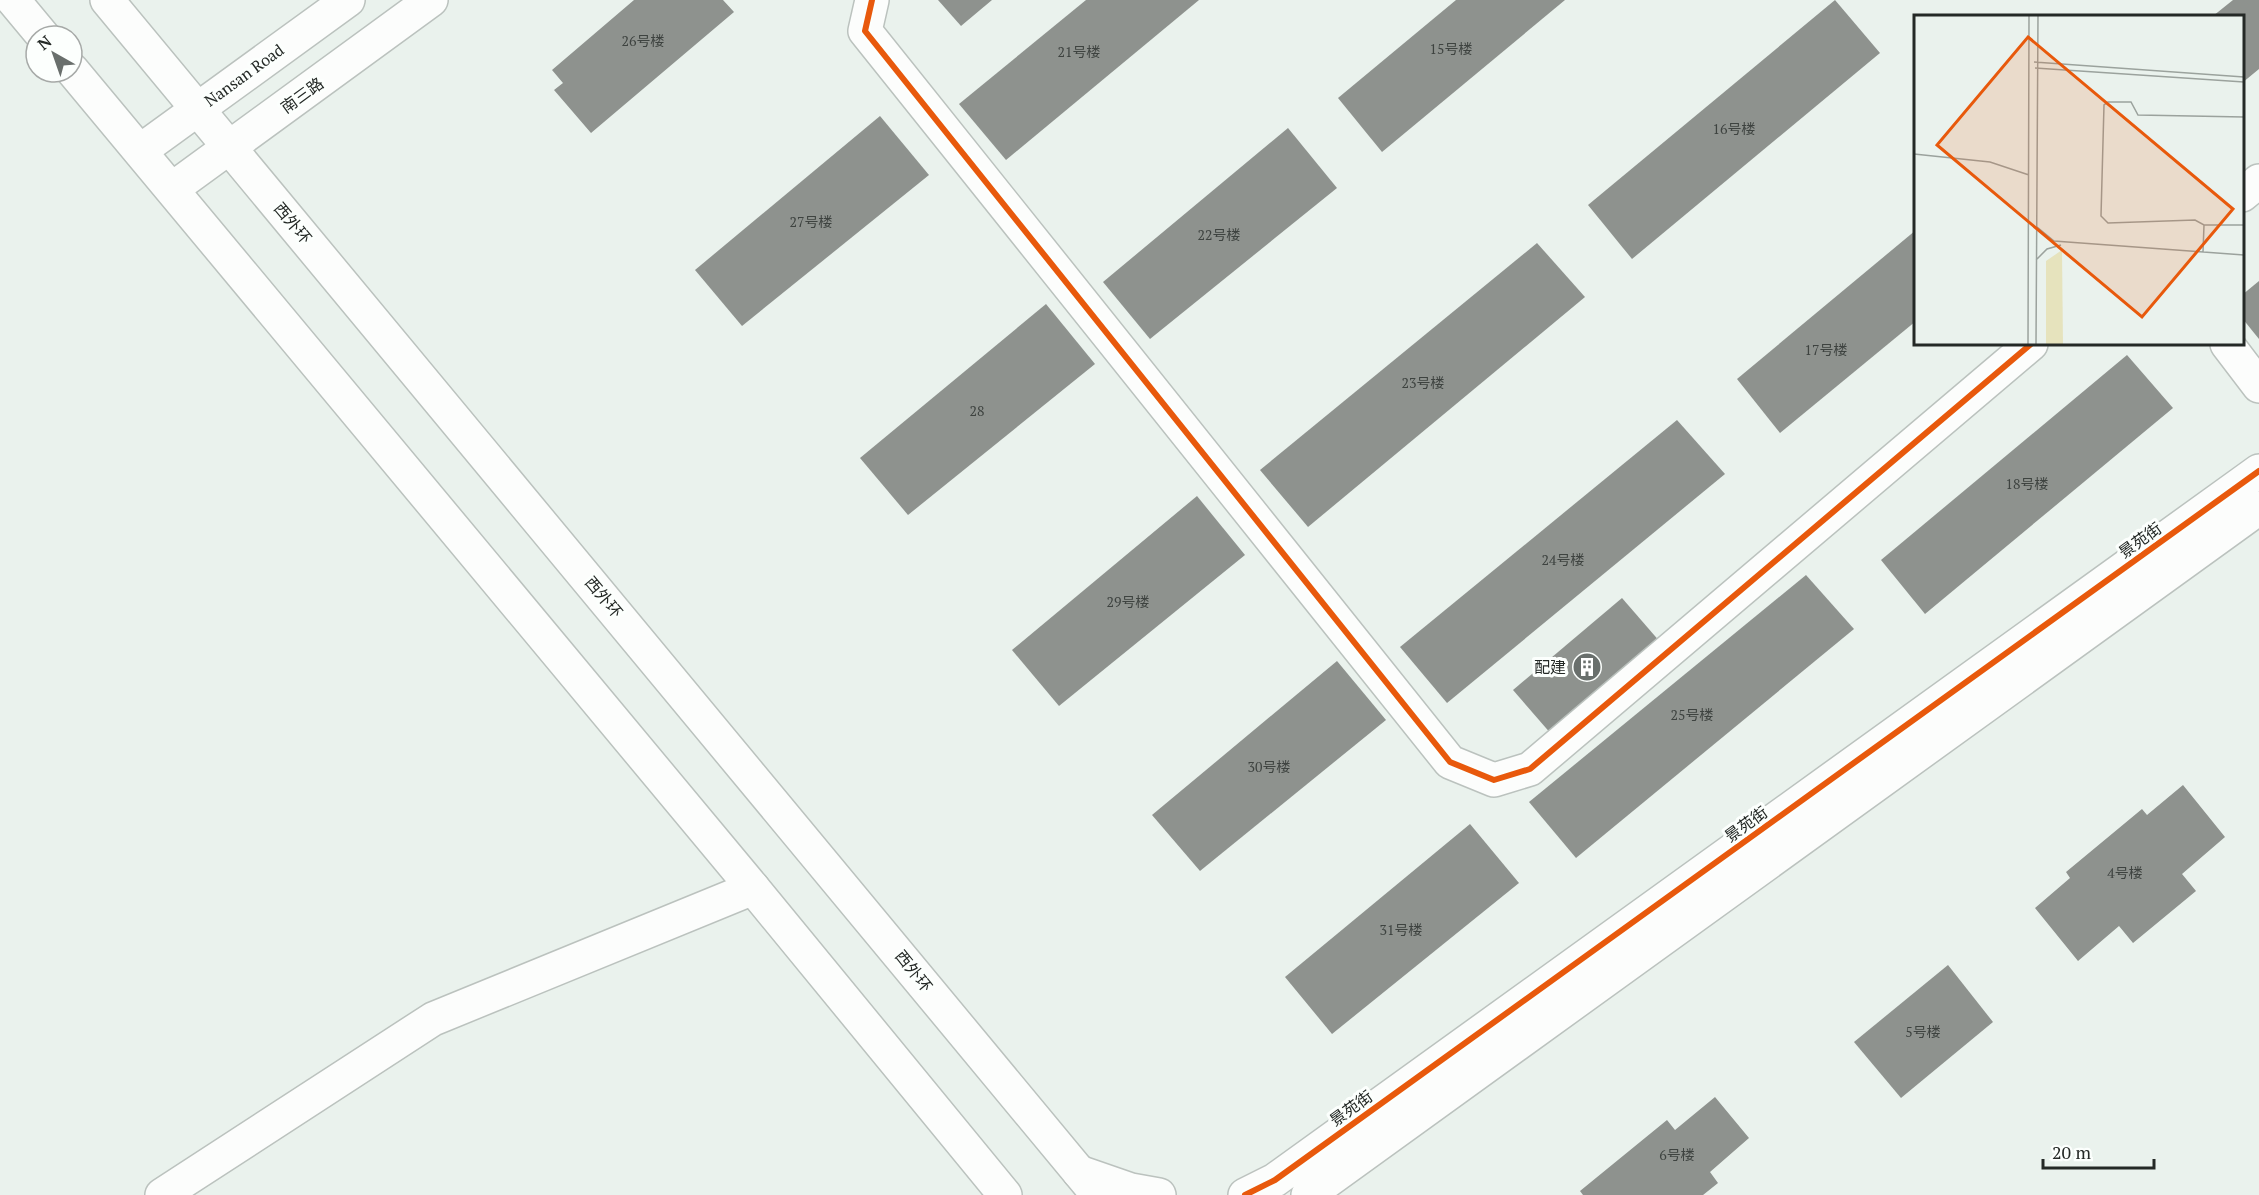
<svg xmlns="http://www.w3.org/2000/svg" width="2259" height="1195" viewBox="0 0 2259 1195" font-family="'PT Serif','Noto Sans SC',serif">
  <rect width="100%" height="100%" fill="#eaf2ed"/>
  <g fill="#8e928e">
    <path d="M634 0H723L734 12 591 133 554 90 563 83 552 70Z"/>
    <path d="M938 0H992L961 26Z"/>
    <path d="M1086 0H1199L1006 160 959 104Z"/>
    <path d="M1456 0H1565L1382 152 1338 98Z"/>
    <path d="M1835 0 1880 53 1632 259 1588 205Z"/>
    <path d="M2233 0H2259V69L2242 83V16H2213Z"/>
    <path d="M880 116 929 175 742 326 695 270Z"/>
    <path d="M1288 128 1337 188 1150 339 1103 282Z"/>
    <path d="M1916 230V321L1780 433 1737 379Z"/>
    <path d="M1537 243 1585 297 1308 527 1260 470Z"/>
    <path d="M2259 281V339L2242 318V295Z"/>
    <path d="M1046 304 1095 364 908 515 860 458Z"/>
    <path d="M2127 355 2173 408 1925 614 1881 560Z"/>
    <path d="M1677 420 1725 474 1447 703 1400 647Z"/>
    <path d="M1197 496 1245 555 1059 706 1012 650Z"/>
    <path d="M1806 575 1854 629 1576 858 1529 802Z"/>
    <path d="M1622 598 1661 643 1552 735 1513 690Z"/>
    <path d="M1337 661 1386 720 1200 871 1152 815Z"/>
    <path d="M2183 785 2225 837 2182 874 2196 891 2133 943 2119 926 2078 961 2035 908 2070 878 2066 872 2142 809 2147 815Z"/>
    <path d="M1470 824 1519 883 1332 1034 1285 977Z"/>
    <path d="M1948 965 1993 1022 1901 1098 1854 1042Z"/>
    <path d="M1715 1097 1749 1138 1710 1172 1718 1183 1703 1195H1583L1580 1191 1667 1120 1675 1130Z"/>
  </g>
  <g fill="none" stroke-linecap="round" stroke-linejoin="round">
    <g stroke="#bbc2be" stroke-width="36">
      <g id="street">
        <path d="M872 0 865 31 1450 762 1494 780 1530 769 2031 344"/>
        <path d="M2242 195 2259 181"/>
        <path d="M2227 344 2259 386"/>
        <path d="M162 1195 433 1019 753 888"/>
      </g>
    </g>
    <g stroke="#bbc2be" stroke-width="36">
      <g id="secondary">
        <path d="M140 151 348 0"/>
        <path d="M172 189 431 0"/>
        <path d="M1079 1172 1131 1190 1159 1195"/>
        <path d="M1245 1195 1275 1180 2259 471"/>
        <path d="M1308 1195 2259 508"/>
      </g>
    </g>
    <g stroke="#bbc2be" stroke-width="36">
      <g id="highway">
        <path d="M13 0 43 36"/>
        <path d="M107 0 1098 1195"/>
        <path d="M72 70 753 888 1005 1195"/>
      </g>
    </g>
    <use href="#street" stroke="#fcfdfc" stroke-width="33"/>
    <use href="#secondary" stroke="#fcfdfc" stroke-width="33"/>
    <use href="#highway" stroke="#fcfdfc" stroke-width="33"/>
    <g stroke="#fcfffd" stroke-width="10">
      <g id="cycleway">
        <path d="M872 0 865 31 1450 762 1494 780 1530 769 2031 344"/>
        <path d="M1245 1195 1275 1180 2259 471"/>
      </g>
    </g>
    <use href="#cycleway" stroke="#e8590c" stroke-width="6"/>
  </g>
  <defs>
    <g id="building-disc" transform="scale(1.5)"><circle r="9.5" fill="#696f6c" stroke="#fcfffd"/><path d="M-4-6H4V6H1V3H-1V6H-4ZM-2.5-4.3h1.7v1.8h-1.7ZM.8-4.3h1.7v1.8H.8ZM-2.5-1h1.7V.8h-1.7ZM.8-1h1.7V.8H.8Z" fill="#fff"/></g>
  </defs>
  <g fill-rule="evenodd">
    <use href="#building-disc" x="1587" y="667"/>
  </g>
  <g text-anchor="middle" stroke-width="6" stroke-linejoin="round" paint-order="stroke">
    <g font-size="14" fill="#3e4340">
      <text x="643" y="46">26号楼</text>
      <text x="1451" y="54">15号楼</text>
      <text x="1079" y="57">21号楼</text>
      <text x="1734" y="134">16号楼</text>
      <text x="811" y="227">27号楼</text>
      <text x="1219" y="240">22号楼</text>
      <text x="1826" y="355">17号楼</text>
      <text x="1423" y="388">23号楼</text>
      <text x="977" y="416">28</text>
      <text x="2027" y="489">18号楼</text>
      <text x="1563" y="565">24号楼</text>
      <text x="1128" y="607">29号楼</text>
      <text x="1692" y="720">25号楼</text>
      <text x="1269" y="772">30号楼</text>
      <text x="2125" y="878">4号楼</text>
      <text x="1401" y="935">31号楼</text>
      <text x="1923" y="1037">5号楼</text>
      <text x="1677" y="1160">6号楼</text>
    </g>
    <g font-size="16" fill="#242926" stroke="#fcfffd">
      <text transform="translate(244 75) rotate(-36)" y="6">Nansan Road</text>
      <text transform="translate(302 95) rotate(-36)" y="6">南三路</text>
      <text transform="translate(293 223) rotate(50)" y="6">西外环</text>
      <text transform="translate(2140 540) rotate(-36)" y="6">景苑街</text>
      <text transform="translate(604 597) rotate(50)" y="6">西外环</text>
      <text transform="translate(1746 824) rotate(-36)" y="6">景苑街</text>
      <text transform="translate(914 971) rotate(51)" y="6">西外环</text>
      <text transform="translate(1351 1108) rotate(-36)" y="6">景苑街</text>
    </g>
    <g font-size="16" fill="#242926" stroke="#fcfffd" text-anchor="end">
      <text x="1566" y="673">配建</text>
    </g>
  </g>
  <g transform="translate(1914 15)">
    <rect width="330" height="330" fill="#eaf2ed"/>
    <path d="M148 235 149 330H132V246Z" fill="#e6e3bd"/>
    <path fill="none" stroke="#9ba29d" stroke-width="1.5" d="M120 47 330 62M121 53 330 67M330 102 224 100 217 87H194L190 90 187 201 194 208 281 205 290 210H330M0 139 76 147 115 160M123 212 140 226 330 240M289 237 290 210M122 245 133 234 147 230M114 330 115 0M122 330 124 0"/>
    <path fill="#e8590c" fill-opacity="0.15" stroke="#e8590c" stroke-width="3" d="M114 22 319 194 228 302 23 130Z"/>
    <rect width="330" height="330" fill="none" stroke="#242926" stroke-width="3"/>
  </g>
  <g transform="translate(54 54) rotate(320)"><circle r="28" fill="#fcfffd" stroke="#a6a9a7" stroke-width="1.5"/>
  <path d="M0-4.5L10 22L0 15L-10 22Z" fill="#696f6c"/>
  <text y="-9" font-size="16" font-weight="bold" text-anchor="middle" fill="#242926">N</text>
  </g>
  <path d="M2043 1159v9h111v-9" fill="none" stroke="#242926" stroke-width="3"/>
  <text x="2052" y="1159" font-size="18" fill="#242926" stroke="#fcfffd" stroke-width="4.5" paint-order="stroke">20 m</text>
</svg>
